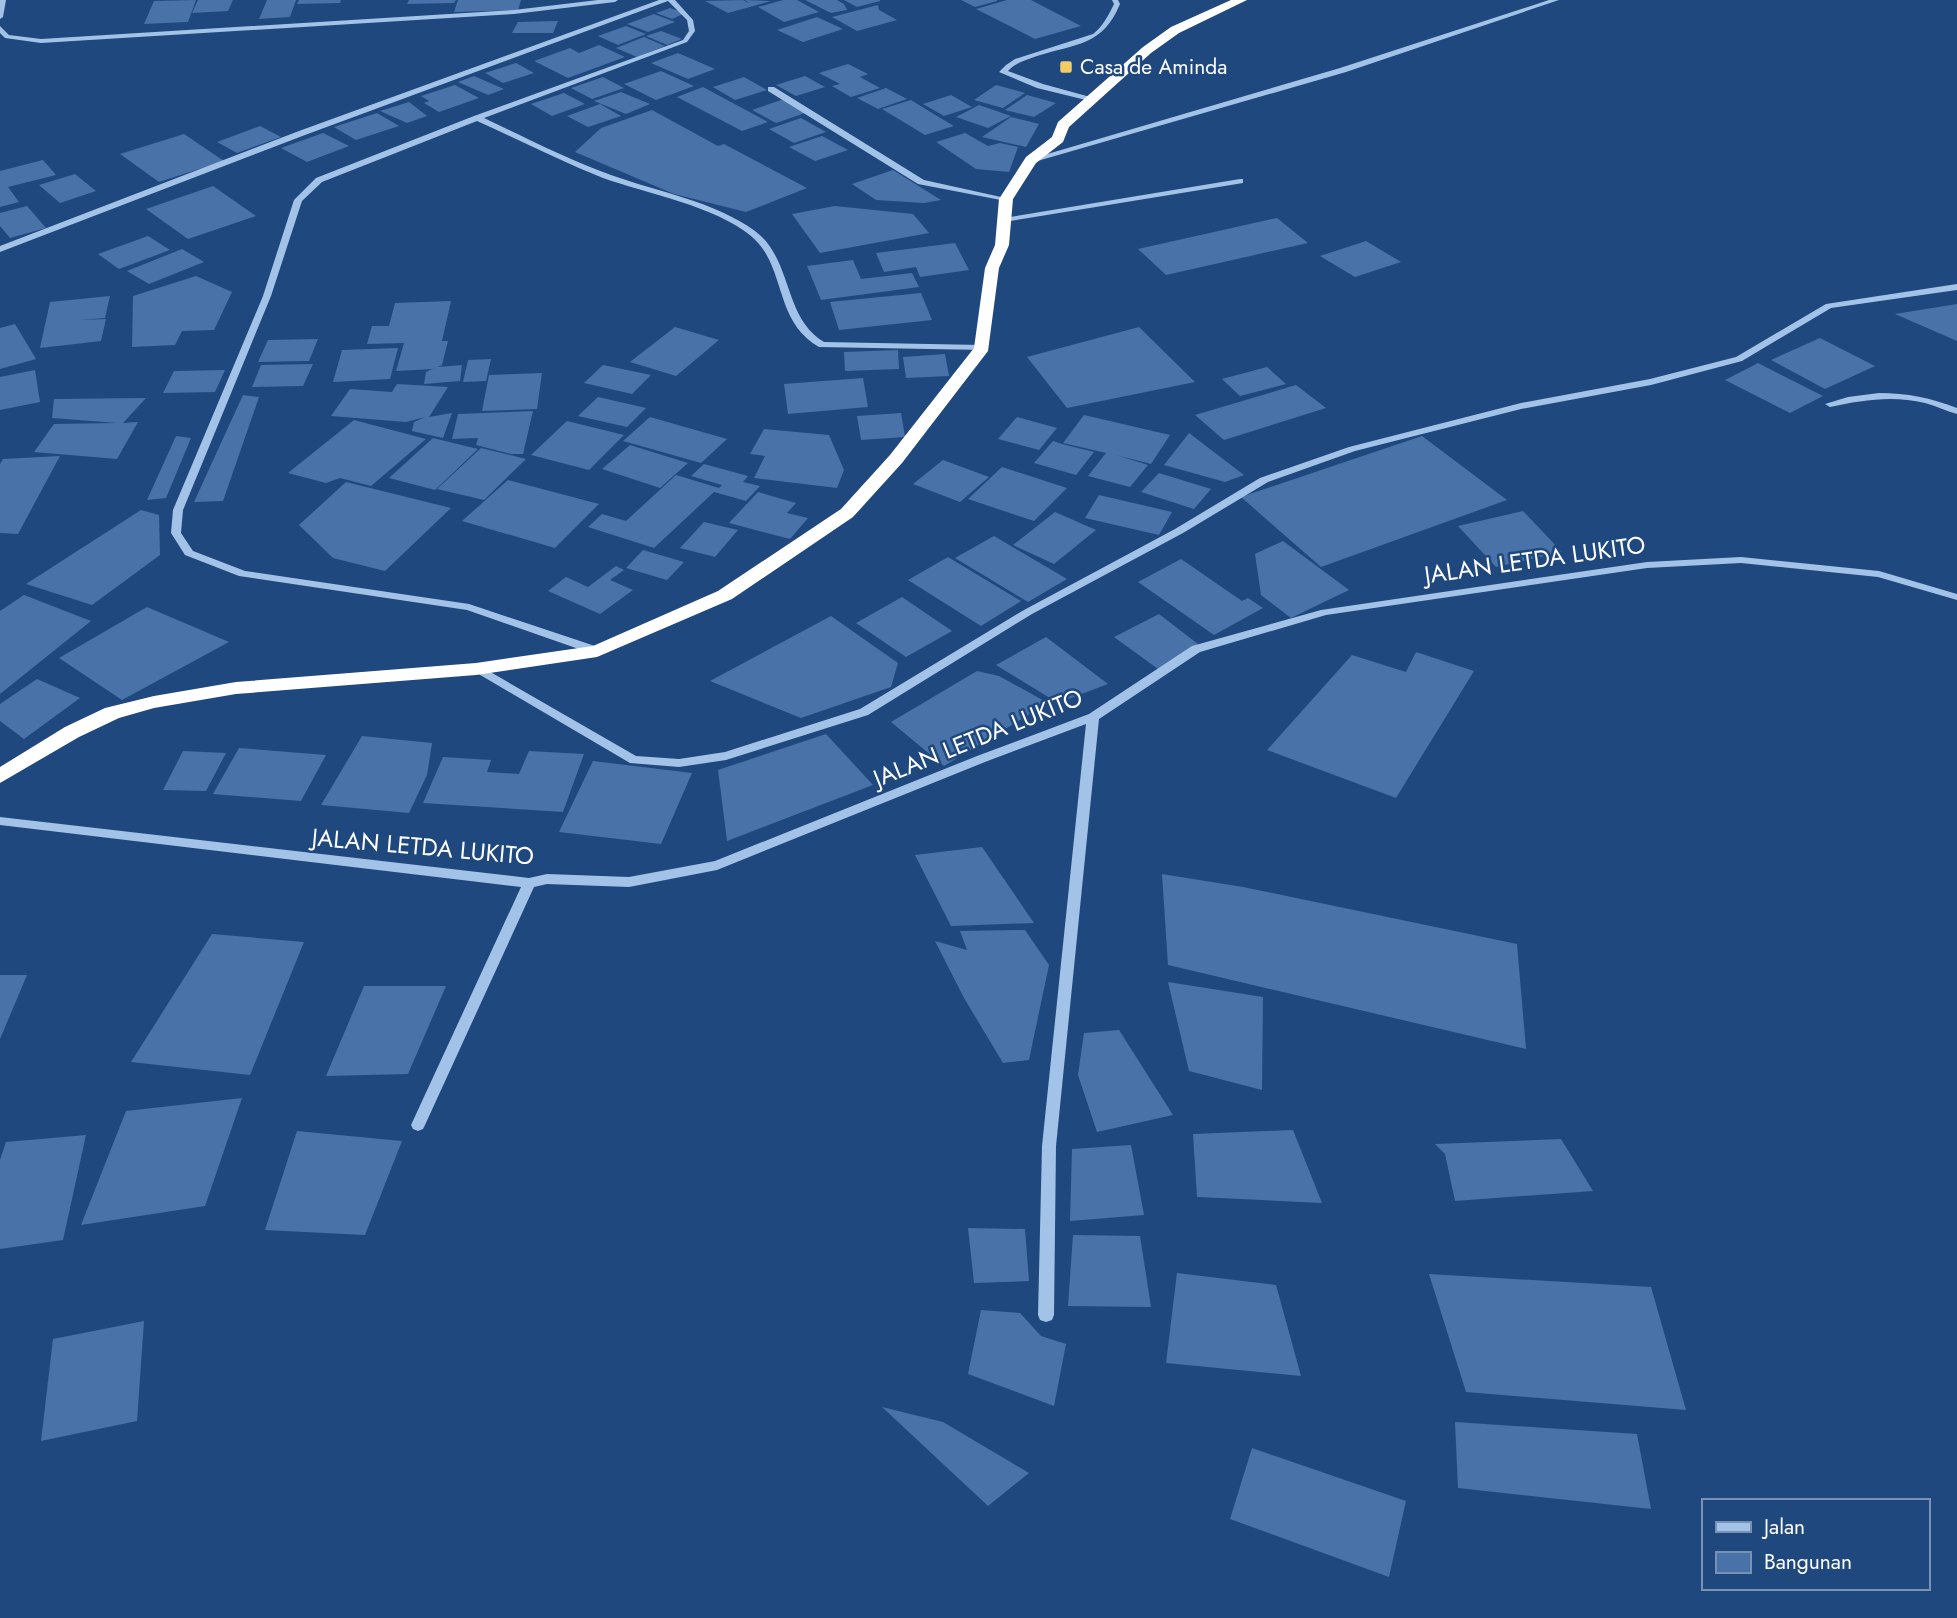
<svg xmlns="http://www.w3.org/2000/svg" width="1957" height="1618" viewBox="0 0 1957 1618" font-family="Jost,sans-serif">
  <rect width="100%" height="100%" fill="#1f487e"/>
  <g fill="#4872a8">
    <path d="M196 0 188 22 144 24 154 1Z"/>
    <path d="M198 0H233L228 11 192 13Z"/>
    <path d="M267 0H296L290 17 259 19Z"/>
    <path d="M299 0H341L340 3 297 4Z"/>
    <path d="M409 0H456L454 3 407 4Z"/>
    <path d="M458 0H521L518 10 454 12Z"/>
    <path d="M743 0 750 4 745 0 771 1 728 13 705 1Z"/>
    <path d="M783 0H797L819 12 784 22 758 7Z"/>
    <path d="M805 0H837L844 4 847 10 831 13Z"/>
    <path d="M844 0H880V1L857 7Z"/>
    <path d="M961 0H997V1L975 7Z"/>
    <path d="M1007 0H1031L1081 26 1035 39 976 9Z"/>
    <path d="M878 5 879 10 897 20 857 31 832 17Z"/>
    <path d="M670 8 682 12 683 14 672 19 656 13Z"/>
    <path d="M654 14 675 22 648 32 627 24Z"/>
    <path d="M817 17 843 29 803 42 777 30Z"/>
    <path d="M558 21 553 33H512L518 22Z"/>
    <path d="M626 26 646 34 618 45 598 36Z"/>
    <path d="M661 31 682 39 667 45 646 36Z"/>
    <path d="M644 37 665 46 637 57 616 48Z"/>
    <path d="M599 45 625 57 568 78 534 61 570 48 579 53Z"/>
    <path d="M678 53 715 69 688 79 651 63Z"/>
    <path d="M516 63 534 73 503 83 485 73Z"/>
    <path d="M848 64 868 74 860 77 880 88 851 97 832 86 840 84 819 73Z"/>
    <path d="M661 71 694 86 656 100 624 84Z"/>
    <path d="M474 76 504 89 488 95 458 82Z"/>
    <path d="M805 76 825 87 796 96 776 85Z"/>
    <path d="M603 77 624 88 592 99 571 88Z"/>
    <path d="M744 77 767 90 735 100 713 87Z"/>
    <path d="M455 85 479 98 439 112 424 103 429 101 421 96Z"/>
    <path d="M996 85 1025 93 1003 108 974 100Z"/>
    <path d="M703 87 768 122 742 131 677 97Z"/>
    <path d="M886 88 907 99 878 109 857 98Z"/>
    <path d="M621 92 650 104 626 114 594 101Z"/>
    <path d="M564 93 585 104 552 116 531 104Z"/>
    <path d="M951 95 972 107 944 116 923 104Z"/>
    <path d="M1027 95 1056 103 1034 117 1005 110Z"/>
    <path d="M784 99 808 112 776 123 752 110Z"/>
    <path d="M911 100 932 113 954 126 925 135 882 109Z"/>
    <path d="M409 102 427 116 407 123 380 111Z"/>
    <path d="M600 104 621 116 588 127 567 116Z"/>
    <path d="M979 105 1011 116 988 128 956 117Z"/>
    <path d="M652 110 718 146 724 144 807 188 746 212 674 194 575 152 601 128Z"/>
    <path d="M377 113 399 126 356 140 334 127Z"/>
    <path d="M1011 117 1039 124 1026 147 982 137Z"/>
    <path d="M801 118 826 132 794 143 769 129Z"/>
    <path d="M260 126 281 137 237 153 217 142Z"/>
    <path d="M323 133 349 146 307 162 281 148Z"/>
    <path d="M965 133 988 146 1000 143 1018 147 1009 172 976 169 936 142Z"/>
    <path d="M184 134 224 161 159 182 120 154Z"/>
    <path d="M822 136 848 150 815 161 789 147Z"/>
    <path d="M43 160 56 175 8 187 19 202 0 207V171Z"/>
    <path d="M893 170 941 200 924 203 876 200 852 184Z"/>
    <path d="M75 174 96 191 60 203 39 185Z"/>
    <path d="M213 186 256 216 188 239 146 209Z"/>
    <path d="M27 206 46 228 10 238 0 226V213Z"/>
    <path d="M835 206 913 214 929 233 820 253 792 214Z"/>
    <path d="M1277 218 1308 243 1166 275 1138 249Z"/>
    <path d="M148 236 170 250 119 269 98 254Z"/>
    <path d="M1366 241 1401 262 1355 277 1320 256Z"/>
    <path d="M955 243 969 270 920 277 916 267 884 272 876 253Z"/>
    <path d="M182 249 204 262 149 284 127 271Z"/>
    <path d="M853 260 861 279 912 273 919 287 821 300 807 266Z"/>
    <path d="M196 276 232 292 214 330 182 331 175 345 132 347 133 296Z"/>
    <path d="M921 293 932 320 839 330 830 302Z"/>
    <path d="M110 296 105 318 80 320 106 319 101 341 40 348 50 302Z"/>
    <path d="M451 301 442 341H448L442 365 433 369 396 371 404 343 367 344 372 326H389L395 303Z"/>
    <path d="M1957 304V341L1895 314Z"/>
    <path d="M15 324 36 359 0 369V328Z"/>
    <path d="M675 327 719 340 676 376 630 362Z"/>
    <path d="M1139 327 1195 382 1067 408 1027 357Z"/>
    <path d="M1820 338 1875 366 1825 389 1771 360Z"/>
    <path d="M318 339 309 361 258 362 268 340Z"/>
    <path d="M398 348 390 379 333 382 342 350Z"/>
    <path d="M898 350 899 369 845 371 844 352Z"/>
    <path d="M945 354 949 376 906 378 903 357Z"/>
    <path d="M491 359 486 381 463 382 468 360Z"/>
    <path d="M1758 363 1823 396 1790 413 1725 380Z"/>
    <path d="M313 364 303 386 252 387 261 365Z"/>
    <path d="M462 365 460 381 424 384 426 372 437 367Z"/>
    <path d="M603 365 651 375 632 394 584 383Z"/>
    <path d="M1267 367 1286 384 1240 396 1222 379Z"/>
    <path d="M35 370 40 402 0 410V377Z"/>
    <path d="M225 370 215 392 163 393 174 371Z"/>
    <path d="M542 373 537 409 482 411 489 375Z"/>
    <path d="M863 378 868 407 788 414 784 384Z"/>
    <path d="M397 384 448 387 429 417 452 413 443 438 412 431 414 422 425 417 406 422 331 416 350 389 392 392Z"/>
    <path d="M1296 385 1326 408 1224 440 1195 415Z"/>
    <path d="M243 395 259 397 223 501 194 502Z"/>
    <path d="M598 397 646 408 627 427 578 416Z"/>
    <path d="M146 398 123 423 138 422 117 459 34 452 54 424 117 423 52 418 54 399Z"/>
    <path d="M533 411 523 454H511L476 445 478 438 452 439 458 414Z"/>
    <path d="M901 413 905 437 861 440 857 416Z"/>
    <path d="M1084 415 1170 435 1151 464 1116 455 1148 465 1130 487 1088 476 1106 453 1063 443Z"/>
    <path d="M650 417 727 439 701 463 623 441Z"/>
    <path d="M1017 417 1057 428 1039 450 998 439Z"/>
    <path d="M354 420 426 439 371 486 340 478 326 483 288 473Z"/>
    <path d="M567 421 624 435 589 470 531 455Z"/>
    <path d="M764 429 829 435 844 470 837 488 754 478 765 456 750 454Z"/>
    <path d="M1189 433 1244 475 1225 482 1164 465Z"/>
    <path d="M176 436 191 438 166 498 147 500Z"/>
    <path d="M1422 436 1507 500 1321 567 1241 497Z"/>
    <path d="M433 438 478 449 435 490 389 478Z"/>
    <path d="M1053 441 1062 444 1094 452 1076 475 1034 463Z"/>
    <path d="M630 445 688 463 660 488 602 469Z"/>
    <path d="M481 448 526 459 484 500 437 489Z"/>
    <path d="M60 456 18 534 0 533V464L3 459Z"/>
    <path d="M943 460 989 477 960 502 913 484Z"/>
    <path d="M704 464 748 476 743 482 760 486 746 501 714 492 654 548 588 527 602 514 626 521 676 475 719 488 722 485 691 476Z"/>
    <path d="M1002 467 1067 488 1034 521 968 499Z"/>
    <path d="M1159 473 1211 489 1194 509 1141 492Z"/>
    <path d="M508 480 599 504 555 548 462 521Z"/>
    <path d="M346 482 451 508 385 571 333 558 299 525Z"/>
    <path d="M758 492 796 503 787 513 808 518 790 539 729 523Z"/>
    <path d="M1099 495 1172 512 1159 535 1085 518Z"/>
    <path d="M141 510 159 515 160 555 92 605 26 584Z"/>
    <path d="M1523 511 1562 552 1496 567 1458 526Z"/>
    <path d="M1055 512 1096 530 1054 564 1013 545Z"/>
    <path d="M704 522 738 530 715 557 680 548Z"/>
    <path d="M994 536 1067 579 1028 602 955 558Z"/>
    <path d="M1283 541 1349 590 1291 618 1261 595 1255 554Z"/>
    <path d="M643 550 684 562 667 580 626 568Z"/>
    <path d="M948 557 1021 601 981 626 908 580Z"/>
    <path d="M1181 559 1242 601 1248 598 1263 608 1214 635 1138 582Z"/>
    <path d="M616 566 624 570 610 580 633 590 600 614 548 591 566 577 588 587Z"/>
    <path d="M24 595 91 621 0 694V611Z"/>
    <path d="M902 597 952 631 906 657 856 623Z"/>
    <path d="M147 607 229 642 122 700 59 658Z"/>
    <path d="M1159 614 1198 644 1158 669 1114 637Z"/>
    <path d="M831 616 898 663 891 687 801 718 710 681Z"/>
    <path d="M1046 637 1108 684 1058 703 996 665Z"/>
    <path d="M1416 652 1474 671 1396 798 1267 750 1352 655 1406 672Z"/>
    <path d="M977 671 999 676 1048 703 944 766 891 722Z"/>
    <path d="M37 679 80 698 24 739 0 721V704Z"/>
    <path d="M826 734 873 785 727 841 718 770Z"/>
    <path d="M362 736 432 743 427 775 409 813 321 805Z"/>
    <path d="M239 748 326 755 301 801 213 794Z"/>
    <path d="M183 751 226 753 206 791 163 790Z"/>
    <path d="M529 751 584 754 563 812 423 803 443 757 491 760 487 772 519 774Z"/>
    <path d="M593 761 692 773 661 844 559 832Z"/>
    <path d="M982 847 1034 923 951 926 915 855Z"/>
    <path d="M1162 874 1243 887 1517 944 1526 1049 1168 965Z"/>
    <path d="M1025 930 1049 965 1029 1060 1003 1063 964 998 935 941 967 950 960 931Z"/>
    <path d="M212 934 304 942 250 1075 131 1062Z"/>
    <path d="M0 975H27L0 1039Z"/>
    <path d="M1168 982 1263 997 1262 1090 1189 1071Z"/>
    <path d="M364 986H446L408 1074 326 1076Z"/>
    <path d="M1119 1030 1173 1115 1097 1132 1078 1075 1084 1033Z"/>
    <path d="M242 1098 205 1206 81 1225 126 1111Z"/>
    <path d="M1293 1130 1322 1203 1197 1197 1193 1134Z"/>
    <path d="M297 1131 402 1141 365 1235 265 1230Z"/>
    <path d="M86 1135 63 1240 0 1249V1160L6 1142Z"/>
    <path d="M1561 1139 1593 1191 1455 1201 1445 1154 1435 1144Z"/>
    <path d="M1131 1145 1144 1215 1070 1221 1072 1149Z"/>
    <path d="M968 1228 1025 1229 1029 1281 974 1283Z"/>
    <path d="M1073 1235 1140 1236 1151 1307 1068 1306Z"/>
    <path d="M1177 1273 1276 1285 1301 1376 1166 1363Z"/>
    <path d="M1429 1274 1651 1287 1686 1410 1466 1392Z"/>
    <path d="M981 1310 1020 1313 1041 1336 1066 1344 1054 1406 968 1374Z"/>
    <path d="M144 1321 137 1421 41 1441 53 1339Z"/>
    <path d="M882 1407 943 1422 1029 1473 988 1506Z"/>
    <path d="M1455 1422 1637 1434 1651 1509 1458 1488Z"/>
    <path d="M1252 1448 1406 1501 1389 1577 1230 1519Z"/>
  </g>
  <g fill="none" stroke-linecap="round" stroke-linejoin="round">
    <g fill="#a3c2e7" fill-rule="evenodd">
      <path d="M0 0H6L3 17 0 19Z"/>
      <path d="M598 0H618L615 2 514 14 41 43 5 38 0 33V26L9 35 41 39 514 10Z"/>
      <path d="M659 0H675L693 20 695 31 687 42 484 118C526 138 567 159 611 175 658 192 714 201 755 231 793 259 783 318 824 342L982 345 985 346V350L819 347C773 321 787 266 751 236 715 206 648 194 603 178 560 161 519 140 477 121L322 182 302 201 271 296 183 510 181 533 193 551 245 571 469 604 601 648 603 651 601 654H593L467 610 239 576 185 555 171 533 173 510 263 296 294 200 316 178 474 116 683 40 689 31 687 20 668 1 305 135 0 252V246L299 131Z"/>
      <path d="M1112 0H1118L1120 4C1103 46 1075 44 1037 56 1026 60 1015 63 1008 71L1043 84 1094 98V102L1037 88 999 72 1006 65 1015 59 1093 34C1103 26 1108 16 1114 4Z"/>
      <path d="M1549 0H1559L1346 72 1034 162 1027 160 1340 68Z"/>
      <path d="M768 87H774L924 180 1010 199 1006 201 918 184 768 91Z"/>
      <path d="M1240 179H1243V183L1004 222 1000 220 1004 218Z"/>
      <path d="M1957 284V290L1831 308 1742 361 1651 385 1521 409 1355 451 1268 482 1183 533 1032 614 868 715 726 760 679 767 630 763 470 669 472 666H480L636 756 679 759 725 752 860 709 1024 610 1175 529 1260 478 1349 447 1521 403 1650 379 1736 357 1826 304Z"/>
      <path d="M1879 393C1907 393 1931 398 1957 408V414C1946 411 1936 406 1925 403 1893 395 1861 400 1830 407L1825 404 1848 397Z"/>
      <path d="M1741 557 1879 571 1957 594V600L1878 577 1741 563 1647 568 1326 615 1200 652 1099 719 1056 1146 1054 1315 1052 1320 1046 1322 1040 1320 1038 1315 1042 1146 1086 724 985 762 717 870 629 887 547 884 534 887 425 1125 423 1129 418 1131 413 1129 411 1125 521 887 0 825V817L529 878 547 874 629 877 715 861 977 756 1089 714 1192 646 1321 610 1647 562Z"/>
    </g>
    <path fill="#fff" fill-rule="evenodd" d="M1231 0H1247L1179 33 1151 53 1069 127 1063 142 1036 163 1013 199 1009 245 999 268 988 351 902 463 853 517 732 599 597 657 476 675 236 694 154 708 119 718 79 737 0 783V767L65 727 105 708 154 696 236 682 476 663 593 646 718 591 841 509 890 455 974 348 985 268 995 245 999 199 1026 157 1052 137 1058 122 1143 47 1171 27Z"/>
  </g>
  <rect fill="#f5cc63" stroke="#1f487e" stroke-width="2.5" x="1059" y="60" width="14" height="14" rx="3.5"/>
  <g text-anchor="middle" stroke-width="5" stroke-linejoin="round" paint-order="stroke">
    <g font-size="21" fill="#fff" stroke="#1f487e" text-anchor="start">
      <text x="1080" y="74">Casa de Aminda</text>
    </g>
    <g font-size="24" fill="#fff" stroke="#1f487e">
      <text transform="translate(1535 560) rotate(-8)" y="8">JALAN LETDA LUKITO</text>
      <text transform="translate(978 738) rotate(-22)" y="8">JALAN LETDA LUKITO</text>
      <text transform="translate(423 847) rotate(5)" y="8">JALAN LETDA LUKITO</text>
    </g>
  </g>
  <rect x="1702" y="1499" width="228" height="91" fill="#1f487e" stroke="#7991b2" stroke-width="2"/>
  <rect x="1716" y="1522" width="35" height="10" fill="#a3c2e7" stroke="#7991b2" stroke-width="2"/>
  <text x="1764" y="1534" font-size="21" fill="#ffffff">Jalan</text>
  <rect x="1716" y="1552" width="35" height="21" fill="#4872a8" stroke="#7991b2" stroke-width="2"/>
  <text x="1764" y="1569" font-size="21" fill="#ffffff">Bangunan</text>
</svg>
